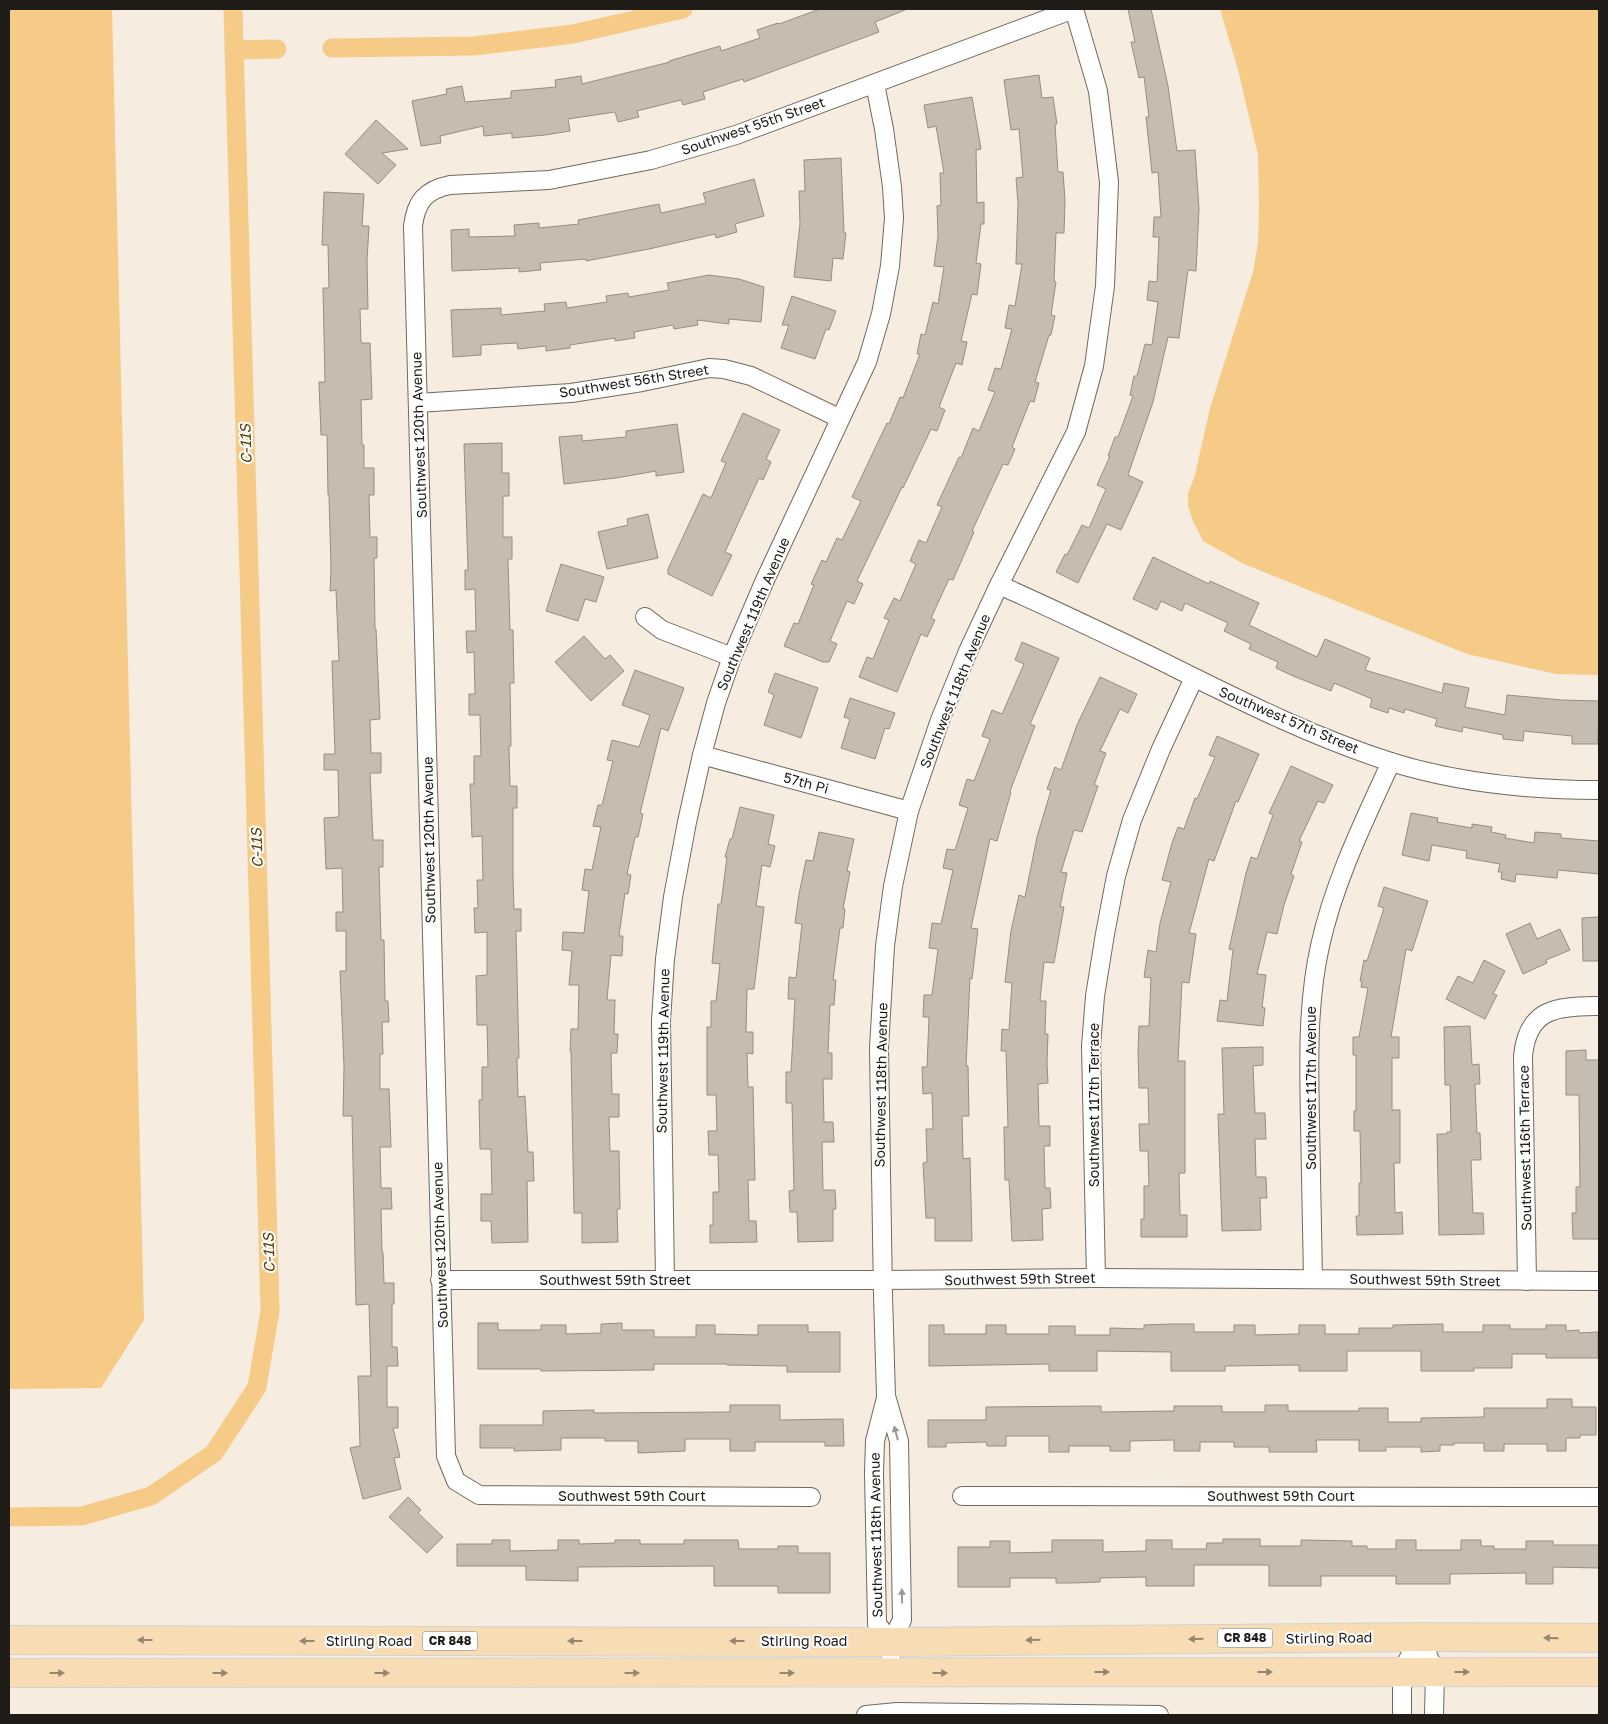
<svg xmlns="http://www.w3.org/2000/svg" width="1608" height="1724" viewBox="0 0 1608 1724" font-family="'Golos Text',sans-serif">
  <rect width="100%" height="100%" fill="#f6ede0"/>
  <g fill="#f6ca87">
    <path d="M9 9H112L144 1320 101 1388 9 1389Z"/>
    <path d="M1220 9H1599V675L1556 674 1467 654 1244 564 1203 541 1193 521 1188 506V493L1195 475 1210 408 1253 272 1258 243 1259 206 1258 155 1238 70Z"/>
  </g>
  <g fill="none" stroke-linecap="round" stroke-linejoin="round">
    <g stroke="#f6ca87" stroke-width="19">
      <path d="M332 48 474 46 573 34 683 9"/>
      <path d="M234 50 277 49"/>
      <path d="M9 1517 82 1516 151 1496 214 1453 257 1387 270 1311 233 9"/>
    </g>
  </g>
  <g fill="#c6bdb0" stroke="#968e82">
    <path d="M820 9H905V10L875 22 879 32 744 82 743 79 703 92 705 99 683 105 681 100 637 111 639 117 618 122 615 112 568 119 570 131 545 135 512 138V133L484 136 483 126 440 136 441 143 421 146 412 101 447 94 446 89 462 86 465 102 511 98V91L556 87 555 80 581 76 582 84 670 62 669 61 720 46 721 51 760 38 757 30 778 23 779 24Z"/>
    <path d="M1128 9H1151L1168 86 1177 151 1195 150 1199 209 1196 271 1188 270 1179 338 1168 337 1153 402 1128 475 1143 482 1121 530 1107 524 1078 583 1056 572 1065 554 1067 555 1082 525 1089 528 1106 489 1097 485 1110 456H1108L1115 437H1118L1133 396 1130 395 1134 376H1137L1145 344 1152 345 1158 302 1147 300 1149 281 1157 282 1159 237H1153L1154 217H1161L1158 172 1152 173 1146 117H1149L1144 77 1139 78 1131 42H1135Z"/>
    <path d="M1039 75 1042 98 1053 97 1057 124H1055L1058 172H1063L1065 200 1064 233H1056L1054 281 1056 282 1051 315 1055 316 1051 335H1049L1035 382 1039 383 1034 402 1030 401 1012 447 1015 449 1008 465 1003 464 972 531 974 532 953 580 949 579 931 618 935 620 927 637 921 634 897 692 859 677 867 657 873 659 889 620 884 618 894 598 900 601 916 564 910 561 919 540 926 543 942 507 937 505 959 457 961 458 973 428 979 431 995 392 988 390 995 368 1001 369 1012 329 1005 328 1009 305 1015 306 1022 264H1016L1018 204 1016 178 1023 177 1019 129 1011 130 1004 80Z"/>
    <path d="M972 97 981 149 976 150 977 203 984 202V224H981L976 263 981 264 977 295 972 294 961 341 967 342 962 365 956 363 939 407 945 410 937 431 931 429 903 488 902 487 857 581 863 584 854 604 847 601 830 641 837 644 829 662H823L784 646 794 623 798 624 814 585 811 584 822 560 826 562 837 538 842 540 861 501 852 497 887 423 889 424 900 397 903 398 920 354H917L921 334 925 335 933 302 938 304 944 267 934 266 938 236 937 206 941 205 940 173H944L936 126 928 128 924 105Z"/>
    <path d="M376 120 408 149 382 153 396 165 378 184 345 154Z"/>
    <path d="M841 158 844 233H846L843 259 833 258 831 281 794 277 800 224 799 191H805L804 160Z"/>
    <path d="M754 179 764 216 735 224 737 232 716 238 715 234 649 249 586 261V259L540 263 541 270 519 272V268L452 271 451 230 469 229V237L515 236 514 225 539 223V228L579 224 578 220 659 204 661 213 706 203 703 193Z"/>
    <path d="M324 192 364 194 362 226H369L367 261 368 309H360L361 343H370L372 399 361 400 362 445H364V468H374V495H369L370 537H377V558H374L375 629H376L380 719 370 720 371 753H381V773H370L373 840H383V867H379L381 940H384L385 1001H388L389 1022H382L383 1054H380V1089H389L391 1147H380L381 1188H391L392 1209H381L382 1252H383L384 1283H394V1304H392V1347H397L398 1366H387V1407H398V1428H393L400 1457 394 1458 401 1489 363 1499 350 1448 360 1446 358 1376H371L369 1304 356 1305 352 1116H343L344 1066 340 971H346V931H336V912H343L342 868 326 869 324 818 339 817 338 770H324V754H335L332 661H339L336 590 330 591 331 568 329 495H328L327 435H321L319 382H325L323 288H329L328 245H322Z"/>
    <path d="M709 275 739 279 764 287 761 322 729 319V324L697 320 698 325 674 329 673 325 634 332 635 338 615 341V338L570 345V348L546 351V346L518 349 517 343 481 345V355L453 357 451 310 501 308V315L545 311 544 304 566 302 567 308 607 302 606 296 628 293 629 297 669 290 667 283Z"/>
    <path d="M792 296 836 311 829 330 826 329 815 359 781 348 789 325H782Z"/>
    <path d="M743 413 780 430 766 459 771 462 763 480 759 478 725 552 732 555 712 596 668 574V569L703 494 711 498 726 463 721 461Z"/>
    <path d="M677 424 684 472 656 476V471L616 478 564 484 559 437 582 435V441L626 437V431Z"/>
    <path d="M502 443V473H509V496H503V537H512V559H508L510 630H513L514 683H510L511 746H509L510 786H517V808H513V876L514 909H521V931H516L519 1058H517L518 1097 525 1096 528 1152H533L534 1181H527L528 1242 492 1243 491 1221H481V1194H492L491 1149H480L479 1100H482V1067H488L487 1025H477L476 976 487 975V932L475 933 474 908H478L477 880H483L482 836 472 837 470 784H474V756H481L480 715H469V694H475L474 652 467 653 466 631H476L475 589 465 590V570H468L464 444Z"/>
    <path d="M648 514 658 558 607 569 598 532 628 525 627 519Z"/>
    <path d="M1153 557 1209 584 1210 581 1259 603 1249 625 1317 657 1325 639 1370 658 1365 670 1442 693 1444 683 1469 688 1465 707 1505 715 1507 695 1562 700 1599 701 1598 744H1572V736L1524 731 1523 741 1503 739V735L1463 727 1462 732 1435 726 1437 719 1405 709 1404 713 1389 708 1388 713 1370 707 1372 699 1334 683 1331 691 1293 676 1276 668 1278 662 1249 649 1251 644 1224 631 1228 623 1185 603 1182 611 1161 601 1157 610 1133 599Z"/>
    <path d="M561 564 604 577 596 602 585 599 578 621 546 611Z"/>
    <path d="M584 636 605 659 610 655 624 671 591 701 555 662Z"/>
    <path d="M1022 642 1059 658 1030 724 1035 726 1010 791 1011 792 997 841 990 839 971 928 978 929 972 979 970 978 966 1066H968L969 1116H962L963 1159 970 1158 972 1241H935V1218H926L923 1163 927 1162 926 1129H933L932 1093 923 1094 922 1067H927L929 1017H923L924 995H932L938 949 929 948 932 923 941 924 953 870 943 868 947 849 955 850 968 808 959 805 967 779 974 781 990 739 982 736 992 710 1002 714 1024 664 1015 660Z"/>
    <path d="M635 670 684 688 668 731 661 728 640 813 643 814 638 837H635L627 874 631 875 628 894 625 893 619 936H623L622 956 611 955 607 1000H615L614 1034H618L617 1053H611L612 1094H619V1117H609L610 1151H619L620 1209H617L618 1242 582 1243V1213H574L571 1051H570L571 1029H578L579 985H569L572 951 562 950 563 932 584 933 589 891 582 890 585 869 592 870 601 827 593 826 598 805H602L613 761 607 760 612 740 639 747 650 715 622 705Z"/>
    <path d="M775 673 818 688 801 738 764 725 774 695 768 692Z"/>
    <path d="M1100 677 1137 694 1128 713 1120 709 1100 751 1106 753 1094 785 1098 786 1082 832 1074 830 1061 872 1067 873 1060 907H1064L1054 963 1044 962 1040 1001H1046L1045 1034H1048L1047 1063 1048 1083 1038 1084 1039 1126H1050V1146H1044L1045 1188H1050L1051 1208 1042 1209 1043 1240 1012 1241 1009 1180H1005L1004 1127H1008L1006 1051H1001L1002 1029 1009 1030 1012 983 1005 982 1011 931 1019 895 1025 897 1037 837 1051 790 1047 789 1055 767 1061 770 1077 725Z"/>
    <path d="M850 698 895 713 889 729 885 728 875 759 841 748 850 719 844 717Z"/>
    <path d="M1217 736 1259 754 1238 802 1236 801 1214 861 1209 859 1189 933 1196 934 1189 983 1182 982 1178 1061H1185V1173H1179L1180 1215H1187V1237H1141V1219H1144V1186H1149L1148 1151H1140L1139 1124H1149L1148 1088H1139L1138 1051 1139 1026H1149L1151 978 1144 977 1148 950 1156 952 1160 923 1171 882 1162 880 1172 843 1178 827 1184 829 1195 798 1197 799 1215 757 1209 755Z"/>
    <path d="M1291 766 1333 785 1324 803 1318 801 1299 841 1302 842 1291 874 1294 876 1284 905 1277 934 1267 932 1257 974 1266 975 1262 1007 1265 1008 1263 1026 1217 1021 1220 1000 1227 1001 1233 950 1229 949 1246 873 1251 857 1257 859 1273 815 1269 813Z"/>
    <path d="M740 807 774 815 768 844 775 846 770 867 762 865 756 906 764 907 754 989H747L746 1032H753V1054L747 1053 748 1087H753L755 1180H748L749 1221H756L757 1242 710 1243V1225H713V1192H719L718 1155H709L708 1131H717L716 1095H707V1027H711V1001H716L720 964 712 963 718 904H721L727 857H725L730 839H732Z"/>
    <path d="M1411 813 1438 818 1437 822 1472 828V824L1492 827 1491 832 1506 835 1505 838 1534 843 1535 832 1561 834V838L1599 841V874L1558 870 1557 878 1516 874 1515 882 1501 879 1502 872H1498L1500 864 1466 858 1467 851 1432 845 1429 861 1402 855Z"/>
    <path d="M819 832 854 839 847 871 850 872 843 909H845L843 928H840L833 980H836L834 1005H830L828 1053H832V1079H823L824 1122H833L834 1142H822L823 1190H835L836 1209H833V1241L798 1242 797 1212H790L789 1191 794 1190 792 1103H786V1072H791L795 999H788L789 977 796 978 802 924 795 923 799 894 806 860 813 861Z"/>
    <path d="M1384 887 1428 901 1412 951 1406 949 1391 1037H1399V1058H1392V1110H1400V1163H1394L1395 1213 1402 1212 1403 1234 1357 1235 1356 1216H1359V1183H1361L1360 1131H1354V1111H1356V1055H1353V1037H1359L1368 988 1361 987 1362 981H1360L1364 960 1367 961 1384 908 1378 906Z"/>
    <path d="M1599 917V961H1583L1582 918Z"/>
    <path d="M1530 923 1537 939 1560 929 1570 950 1546 960 1547 963 1523 974 1506 934Z"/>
    <path d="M1484 960 1505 971 1493 994 1497 995 1485 1019 1446 999 1458 976 1473 983Z"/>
    <path d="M1470 1026 1472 1065 1479 1064 1480 1084H1475L1477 1133H1480L1481 1160H1471L1473 1213H1483L1484 1234 1439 1235 1437 1134H1447V1132H1451L1450 1085H1445L1444 1027Z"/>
    <path d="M1263 1047V1065L1253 1066 1255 1113H1265L1266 1139H1255L1256 1177H1266L1267 1198H1260L1261 1230 1222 1231 1218 1114H1224L1222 1048Z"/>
    <path d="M1586 1050V1060H1599V1239H1573L1572 1213H1576V1187H1580L1579 1095H1566V1051Z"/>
    <path d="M478 1323H498V1330H541V1325H566V1334L601 1333V1324L622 1323V1330H654V1337H696V1325H715V1334L758 1335V1325H808V1332H840V1372H787V1366L727 1365V1364H654V1370L541 1371V1369H478Z"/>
    <path d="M1171 1324H1194V1332H1234V1325H1255V1335L1299 1334V1325H1325V1334H1359V1328H1393V1325L1443 1324V1332H1483V1325H1510V1329H1546V1325H1566V1331L1579 1330V1333L1598 1332V1358H1546V1354H1512V1368H1474V1371H1421V1351H1347V1371H1299V1365L1225 1366V1371H1171V1352L1097 1351V1371H1049V1364L929 1366V1325H944V1334H986V1325H1006V1334H1049V1326H1075V1335H1110V1328L1144 1329V1325Z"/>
    <path d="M1547 1399H1572V1407H1596V1435H1580V1438H1566V1451H1547V1444H1504V1451H1484V1443H1454V1445H1440V1451L1421 1452V1447H1386V1451H1359V1440H1316L1317 1452H1269V1447H1234V1442H1200V1451H1174V1440L1130 1441V1451H1110V1446H1069V1452H1049V1436H1006V1446H987L986 1442 946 1443V1447H928V1420H986V1407L1101 1406V1412L1174 1411V1406H1222V1412H1265V1405H1288V1411H1359V1408H1388V1422H1421V1418L1484 1417V1408H1547Z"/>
    <path d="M730 1405H780V1420L843 1419 844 1446H825V1442H755V1451H730V1439H685V1451L638 1453V1441H605V1438H561V1450L514 1451V1448H480V1425H543V1411L594 1410V1413L730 1412Z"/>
    <path d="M408 1497 421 1510 418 1513 443 1537 427 1553 389 1517Z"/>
    <path d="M1223 1539H1260V1546H1301V1540L1352 1541V1546H1367V1549H1396V1540H1416V1550H1461V1540H1481V1546H1494V1549H1526V1541H1553V1545H1599V1568L1553 1567V1584H1526V1573L1450 1574V1584H1396V1576H1321V1586H1269V1565H1194V1586H1146V1577L1100 1578V1582L1072 1583H1056V1578H1010V1587H958V1547H990V1541H1010V1553L1052 1552V1540H1103V1552L1146 1551V1540H1172V1549H1206L1207 1543H1223Z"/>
    <path d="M492 1540H510V1551L558 1550V1540H579V1544L615 1543V1540H640V1544H684V1540H738L739 1549H778V1546H798V1553H830V1593H778V1586H714V1566L578 1567V1581L526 1580V1566H457V1544H492Z"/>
  </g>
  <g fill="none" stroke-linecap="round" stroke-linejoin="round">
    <g stroke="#71695d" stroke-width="20">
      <g id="street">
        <path d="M418 403 571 393 642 382 709 368 724 369 751 376 839 418"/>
        <path d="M999 585C1049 607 1099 631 1149 655 1228 694 1306 735 1391 762 1458 783 1529 790 1599 790"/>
        <path d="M645 617 662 630 732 657"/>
        <path d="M702 755 909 811"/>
        <path d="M1096 1278 1091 1046 1095 996 1105 934 1116 876 1132 820 1161 749 1194 678"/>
        <path d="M1313 1279C1312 1227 1311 1175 1310 1123 1309 1064 1307 1004 1320 946 1334 882 1364 821 1391 762"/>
        <path d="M440 1280H883L1096 1278 1599 1281"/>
        <path d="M665 1280 661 1021 665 959 673 897 687 822 702 755 716 703 732 657 765 580 867 362 881 314 890 266 894 218 892 187 884 129 875 84"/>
        <path d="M1527 1281 1523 1056C1528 1006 1559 1007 1599 1006"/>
        <path d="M886 1398 875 1441 874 1473 877 1624 891 1642"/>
        <path d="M962 1496 1599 1497"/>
        <path d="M811 1497 479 1495 456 1481 446 1456 413 226C416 202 425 190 450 185L549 180 651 160 736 135 1074 9"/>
        <path d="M1420 1637 1435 1672 1434 1715"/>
        <path d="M891 1673V1642L902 1620 899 1441 886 1396 883 1295 879 1048 885 946 893 886 909 811 940 720 969 649 999 585 1076 432 1094 366 1105 286 1109 182 1098 91 1074 9"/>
        <path d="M866 1715 897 1712 1159 1715"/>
        <path d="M1402 1715V1671L1420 1637"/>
      </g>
    </g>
    <g stroke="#d2d2d1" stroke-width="30">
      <g id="primary">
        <path d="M9 1640 891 1642 1420 1637 1599 1638"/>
        <path d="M9 1673 1599 1672"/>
      </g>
    </g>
    <use href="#street" stroke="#fff" stroke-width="18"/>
    <use href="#primary" stroke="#f8ddb4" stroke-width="28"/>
  </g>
  <defs><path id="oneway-solid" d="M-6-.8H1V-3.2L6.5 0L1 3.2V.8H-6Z" transform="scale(1.25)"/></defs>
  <g fill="#9a9997">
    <use href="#oneway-solid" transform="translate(896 1433) rotate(-105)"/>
    <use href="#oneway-solid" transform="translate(902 1596) rotate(-91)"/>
  </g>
  <g fill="#96866d">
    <use href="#oneway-solid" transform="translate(1551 1638) rotate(-179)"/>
    <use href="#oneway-solid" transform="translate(1196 1639) rotate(179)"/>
    <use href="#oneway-solid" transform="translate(145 1640) rotate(-180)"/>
    <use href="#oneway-solid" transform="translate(1033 1640) rotate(179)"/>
    <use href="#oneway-solid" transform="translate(307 1641) rotate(-180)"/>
    <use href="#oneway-solid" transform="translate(575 1641) rotate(-180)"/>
    <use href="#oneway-solid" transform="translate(737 1641) rotate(-180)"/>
    <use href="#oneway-solid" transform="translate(1102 1672)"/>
    <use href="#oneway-solid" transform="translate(1265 1672)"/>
    <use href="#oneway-solid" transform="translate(1462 1672)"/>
    <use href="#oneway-solid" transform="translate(57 1673)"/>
    <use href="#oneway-solid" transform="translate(220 1673)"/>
    <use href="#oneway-solid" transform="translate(382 1673)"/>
    <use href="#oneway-solid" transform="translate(632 1673)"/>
    <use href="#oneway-solid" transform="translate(787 1673)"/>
    <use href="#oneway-solid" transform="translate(940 1673)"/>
  </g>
  <g text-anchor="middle" stroke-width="4" stroke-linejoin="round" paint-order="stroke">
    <g fill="#fff" stroke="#62605d" stroke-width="1">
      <rect x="1217.5" y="1628.5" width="55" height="19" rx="4"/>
      <rect x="422.5" y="1631.5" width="55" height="19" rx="4"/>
    </g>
    <g font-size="12" font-weight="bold" fill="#1f1c17">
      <text x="1245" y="1642">CR 848</text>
      <text x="450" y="1645">CR 848</text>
    </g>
    <g font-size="14" fill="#1f1c17" stroke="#fff">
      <text transform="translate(753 126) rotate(-19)" y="5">Southwest 55th Street</text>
      <text transform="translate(634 381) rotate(-9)" y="5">Southwest 56th Street</text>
      <text transform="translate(419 435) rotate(-92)" y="5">Southwest 120th Avenue</text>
      <text transform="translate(753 614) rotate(-67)" y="5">Southwest 119th Avenue</text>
      <text transform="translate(955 691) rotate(-68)" y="5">Southwest 118th Avenue</text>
      <text transform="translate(1289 720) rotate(23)" y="5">Southwest 57th Street</text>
      <text transform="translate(806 783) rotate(15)" y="5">57th Pi</text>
      <text transform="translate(429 840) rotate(-91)" y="5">Southwest 120th Avenue</text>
      <text transform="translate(663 1051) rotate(-89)" y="5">Southwest 119th Avenue</text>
      <text transform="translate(881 1085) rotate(-89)" y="5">Southwest 118th Avenue</text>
      <text transform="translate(1311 1088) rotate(-90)" y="5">Southwest 117th Avenue</text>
      <text transform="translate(1094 1105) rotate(-90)" y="5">Southwest 117th Terrace</text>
      <text transform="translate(1525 1148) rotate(-91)" y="5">Southwest 116th Terrace</text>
      <text transform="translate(440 1245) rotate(-92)" y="5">Southwest 120th Avenue</text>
      <text transform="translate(1020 1279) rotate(-1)" y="5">Southwest 59th Street</text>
      <text x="615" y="1285">Southwest 59th Street</text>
      <text transform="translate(1425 1280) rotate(1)" y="5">Southwest 59th Street</text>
      <text x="632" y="1501">Southwest 59th Court</text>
      <text x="1281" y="1501">Southwest 59th Court</text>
      <text transform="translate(876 1535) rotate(-91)" y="5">Southwest 118th Avenue</text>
      <text transform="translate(1329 1638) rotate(-1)" y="5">Stirling Road</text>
      <text x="369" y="1646">Stirling Road</text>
      <text x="804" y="1646">Stirling Road</text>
    </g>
    <g font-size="15" font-style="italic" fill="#5c3f09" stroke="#fff">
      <text transform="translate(246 444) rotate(-92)" y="5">C-11S</text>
      <text transform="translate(257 848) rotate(-92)" y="5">C-11S</text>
      <text transform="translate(269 1253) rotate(-92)" y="5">C-11S</text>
    </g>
  </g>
  <rect width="1608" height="1724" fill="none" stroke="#1f1c17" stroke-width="20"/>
</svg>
